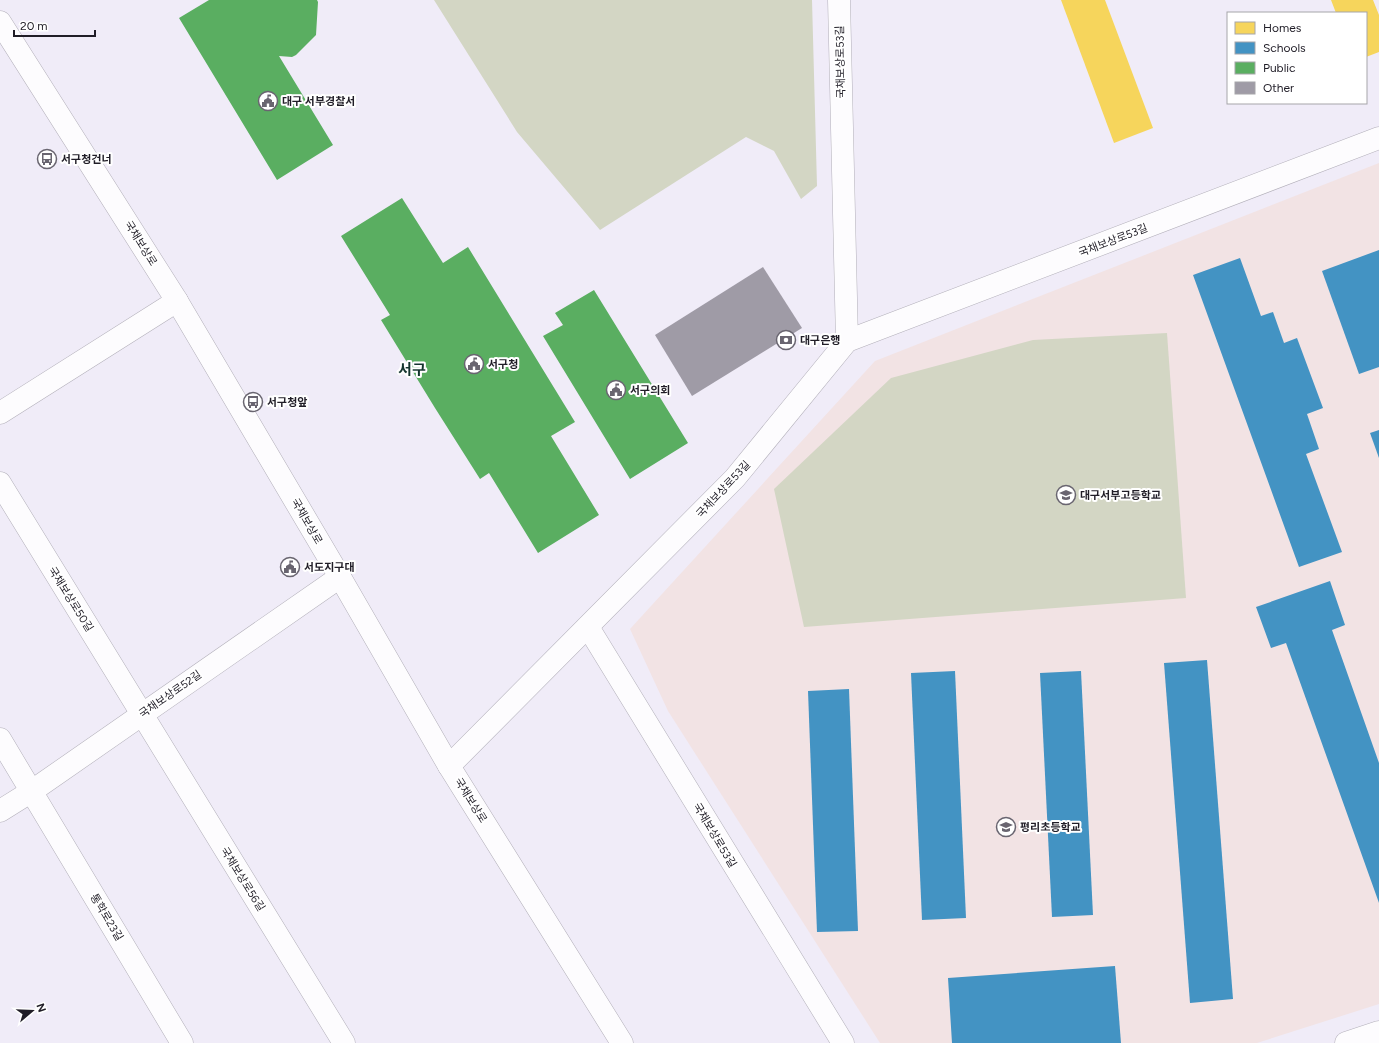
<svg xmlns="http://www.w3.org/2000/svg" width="1379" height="1043" viewBox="0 0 1379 1043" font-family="Figtree,'Noto Sans KR',sans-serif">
  <rect width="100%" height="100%" fill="#f0ecf8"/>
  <path fill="#f2e3e4" d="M1379 163V1004L1257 1043H880L668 711 630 629 875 361Z"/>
  <g fill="#d3d6c4">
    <path d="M434 0H812L817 186 801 199 774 151 746 137 600 230 517 132Z"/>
    <path d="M1167 333 1186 598 804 627 774 489 891 378 1033 340Z"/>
  </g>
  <g fill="#f6d55c">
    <path d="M1061 0H1105L1153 128 1114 143Z"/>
    <path d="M1331 0H1373L1379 15V52L1366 57V13H1336Z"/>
  </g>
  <g fill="#4393c3">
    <path d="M1379 250V367L1359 374 1322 271Z"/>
    <path d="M1240 258 1261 316 1273 312 1284 343 1297 338 1323 408 1307 414 1319 449 1306 454 1342 552 1299 567 1193 275Z"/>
    <path d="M1379 430V458L1370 433Z"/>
    <path d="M1330 581 1345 625 1332 630 1379 763V903L1286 643 1271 648 1256 607Z"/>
    <path d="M1207 660 1233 999 1190 1003 1164 663Z"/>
    <path d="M955 671 966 918 922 920 911 673Z"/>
    <path d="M1081 671 1093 915 1052 917 1040 673Z"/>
    <path d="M849 689 858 931 817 932 808 691Z"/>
    <path d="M1115 966 1121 1043H952L948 978Z"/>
  </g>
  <g fill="#5aae61">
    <path d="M209 0H317L318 2 316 35 296 55 292 57 279 56 333 145 277 180 179 18Z"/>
    <path d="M402 198 443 263 468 247 575 422 551 436 599 515 538 553 489 473 480 479 435 408 381 320 390 315 341 236Z"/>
    <path d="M594 290 688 443 630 479 543 336 563 325 555 313Z"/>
  </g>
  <path fill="#9f9ba6" d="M763 267 802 328 692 396 655 335Z"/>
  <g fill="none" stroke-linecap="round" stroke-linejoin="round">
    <g stroke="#b2afb9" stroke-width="23">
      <g id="minor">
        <path d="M839 0 847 341"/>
        <path d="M0 413 177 301"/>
        <path d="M0 483 344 1043"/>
        <path d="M588 627 843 1043"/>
        <path d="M0 739 182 1043"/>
        <path d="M449 766 735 478 847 341 1379 138"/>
        <path d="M0 811 32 791 340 577"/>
        <path d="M1346 1043 1379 1032"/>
      </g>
    </g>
    <g stroke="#b2afb9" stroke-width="23">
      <path id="secondary" d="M0 22 177 301 340 577 449 766 622 1043"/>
    </g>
    <use href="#minor" stroke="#fdfcfe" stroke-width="22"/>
    <use href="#secondary" stroke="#fdfcfe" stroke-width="22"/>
  </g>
  <defs>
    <g id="civic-ring" transform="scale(1)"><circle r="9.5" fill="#fff" stroke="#696570" stroke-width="1.5"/><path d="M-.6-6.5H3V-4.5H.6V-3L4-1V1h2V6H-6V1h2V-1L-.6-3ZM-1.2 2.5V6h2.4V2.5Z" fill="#696570"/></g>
    <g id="bus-ring" transform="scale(1)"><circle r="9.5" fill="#fff" stroke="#696570" stroke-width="1.5"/><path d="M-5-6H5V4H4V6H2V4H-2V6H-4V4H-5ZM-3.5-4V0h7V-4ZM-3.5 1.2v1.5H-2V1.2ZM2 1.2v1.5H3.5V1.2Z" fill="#696570"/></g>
    <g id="bank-ring" transform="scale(1)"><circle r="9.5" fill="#fff" stroke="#696570" stroke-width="1.5"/><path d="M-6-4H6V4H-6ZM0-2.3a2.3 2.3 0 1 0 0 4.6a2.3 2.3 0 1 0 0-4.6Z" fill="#696570"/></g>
    <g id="school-ring" transform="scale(1)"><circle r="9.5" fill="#fff" stroke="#696570" stroke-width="1.5"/><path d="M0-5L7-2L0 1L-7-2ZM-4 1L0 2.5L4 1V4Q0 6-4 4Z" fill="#696570"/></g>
  </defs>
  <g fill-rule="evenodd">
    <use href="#civic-ring" x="268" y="101"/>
    <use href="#bus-ring" x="47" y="159"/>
    <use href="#bank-ring" x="786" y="340"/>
    <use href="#civic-ring" x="474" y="364"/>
    <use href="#civic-ring" x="616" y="390"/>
    <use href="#bus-ring" x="253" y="402"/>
    <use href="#school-ring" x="1066" y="495"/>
    <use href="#civic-ring" x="290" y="567"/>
    <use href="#school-ring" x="1006" y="827"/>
  </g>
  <g text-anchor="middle" stroke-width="4" stroke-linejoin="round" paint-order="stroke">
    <g font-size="11" fill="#201d27" stroke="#fff">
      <text transform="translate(840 62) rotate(-91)" y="4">국채보상로53길</text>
      <text transform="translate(1113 240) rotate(-21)" y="4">국채보상로53길</text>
      <text transform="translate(141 243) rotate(58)" y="4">국채보상로</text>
      <text transform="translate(723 489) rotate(-47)" y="4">국채보상로53길</text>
      <text transform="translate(307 521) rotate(60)" y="4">국채보상로</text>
      <text transform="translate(71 599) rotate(58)" y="4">국채보상로50길</text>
      <text transform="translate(170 694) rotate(-35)" y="4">국채보상로52길</text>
      <text transform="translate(471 800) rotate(58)" y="4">국채보상로</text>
      <text transform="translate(715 835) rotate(59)" y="4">국채보상로53길</text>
      <text transform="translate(243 879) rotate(58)" y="4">국채보상로56길</text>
      <text transform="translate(107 917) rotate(59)" y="4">통학로23길</text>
    </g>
    <g font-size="11" font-weight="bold" fill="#201d27" stroke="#fff" text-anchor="start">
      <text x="282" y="105">대구 서부경찰서</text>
      <text x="61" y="163">서구청건너</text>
      <text x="800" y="344">대구은행</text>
      <text x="488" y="368">서구청</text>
      <text x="630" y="394">서구의회</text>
      <text x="267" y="406">서구청앞</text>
      <text x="1080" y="499">대구서부고등학교</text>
      <text x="304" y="571">서도지구대</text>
      <text x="1020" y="831">평리초등학교</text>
    </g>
    <g font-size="15" font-weight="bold" fill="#14342e" stroke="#fff">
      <text x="412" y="375">서구</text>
    </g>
  </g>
  <rect x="1227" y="12" width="140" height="92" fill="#ffffff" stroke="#a6a5a9"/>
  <rect x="1235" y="22" width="20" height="12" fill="#f6d55c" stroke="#a6a5a9"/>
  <text x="1263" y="32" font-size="12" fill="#201d27">Homes</text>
  <rect x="1235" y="42" width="20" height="12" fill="#4393c3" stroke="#a6a5a9"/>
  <text x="1263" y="52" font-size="12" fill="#201d27">Schools</text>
  <rect x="1235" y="62" width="20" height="12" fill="#5aae61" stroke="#a6a5a9"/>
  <text x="1263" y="72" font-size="12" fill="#201d27">Public</text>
  <rect x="1235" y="82" width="20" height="12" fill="#9f9ba6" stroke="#a6a5a9"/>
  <text x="1263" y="92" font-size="12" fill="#201d27">Other</text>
  <g transform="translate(32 1011) rotate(71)" stroke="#ffffff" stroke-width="3" paint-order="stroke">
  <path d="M0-3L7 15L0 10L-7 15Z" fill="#201d27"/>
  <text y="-6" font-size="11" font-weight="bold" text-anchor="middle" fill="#201d27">N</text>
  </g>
  <path d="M14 30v6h81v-6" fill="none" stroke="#201d27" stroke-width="2"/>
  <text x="20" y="30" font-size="12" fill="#201d27" stroke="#ffffff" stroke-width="3" paint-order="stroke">20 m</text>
</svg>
